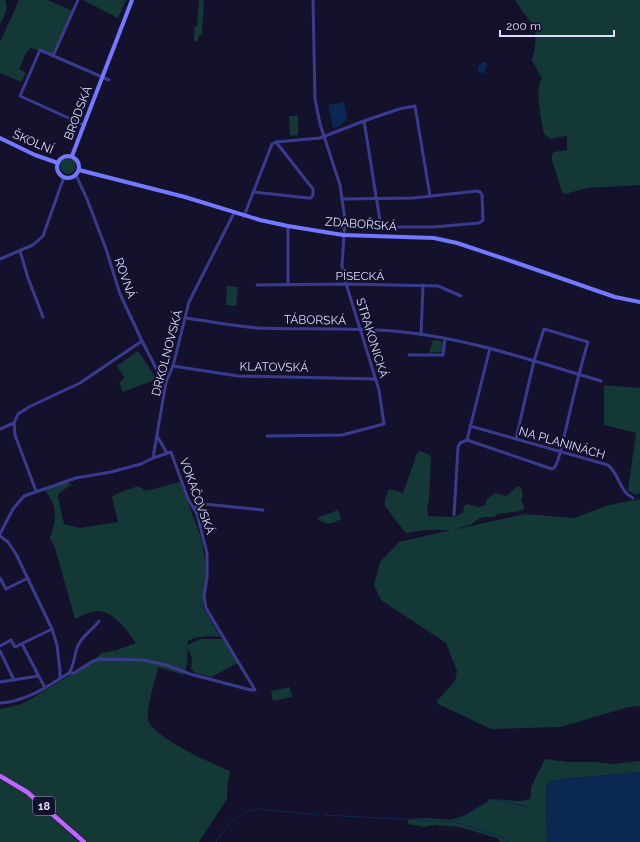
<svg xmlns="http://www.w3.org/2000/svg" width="640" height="842" viewBox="0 0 640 842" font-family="Raleway,sans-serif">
  <rect width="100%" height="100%" fill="#14112d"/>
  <g fill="#133835">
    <path d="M0 0H5C9 9 4 16 0 25Z"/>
    <path d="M19 0H48L73 11 53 56 31 48 26 53 19 69 26 73 21 82 0 73V42Z"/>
    <path d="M83 0H126L118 18Z"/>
    <path d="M199 0H204L202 34 198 37V42L194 40 195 26H197Z"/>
    <path d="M515 0H640V185L587 188 565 194 562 192 552 160V154L554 152 567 150V136H565L551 139 544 134C542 123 534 86 542 79L532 60C541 25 532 27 515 0Z"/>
    <path d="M289 116H298V135L290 136Z"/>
    <circle cx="68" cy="166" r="8"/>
    <path d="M227 286 238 287 236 306 226 305Z"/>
    <path d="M433 340 441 341 443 344 442 352 429 353Z"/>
    <path d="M138 351 157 379 123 392 119 383 125 378 117 366Z"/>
    <path d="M604 385 640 388V493L635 495 628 490 636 433 604 425Z"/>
    <path d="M420 451 428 454 431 457 429 501 427 507 428 516 456 517 459 514 463 513 464 506 468 504 478 507 483 506 485 505 487 499 495 493 507 496C511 492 513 489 519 486L522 489 523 496 521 501 524 506V509L521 511 499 514 493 517H484L478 519 472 524 453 530 525 514 574 518 609 505 640 499V706L629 707 560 727 491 729 438 704 437 701 455 681 457 671 446 643 381 600 374 585 380 562 399 542 451 530H424L406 533 404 531 385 506V499L389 489 403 493 416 457H414Z"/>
    <path d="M67 482 72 484 59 493 58 497 64 524 80 528 118 522 112 497 116 494 138 486 146 491 180 482 202 540 206 567 203 607 221 637 210 636 194 638 188 641 187 665 184 675 158 667C155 683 147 702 148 719 150 736 214 765 230 771L227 788V799L199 842H88C60 817 33 792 0 774V709L18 705 26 702 93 661 101 653 117 650 136 643C126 629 114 611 96 611 89 612 81 616 75 619L55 548 50 538C56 519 59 506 44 490Z"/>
    <path d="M338 510 341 519C332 524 325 526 317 518Z"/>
    <path d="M200 639H223L238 663 211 677 195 673 191 669 192 658 188 649V645Z"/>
    <path d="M290 687 292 697 273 701 271 691Z"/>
    <path d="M545 759 568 762H595L614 764 640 761V772L563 779 546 785 547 842H501L497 838 459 827 436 825 424 827 409 824 407 819 428 818 451 820 467 814 491 799 521 801 530 799 531 794V787Z"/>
    <path d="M0 779 23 792 38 804 79 842H0Z"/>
  </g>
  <g fill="#0b2852">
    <path d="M483 62 487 63 484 74 478 71C477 67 480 64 483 62Z"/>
    <path d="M344 102 347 119 340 126 333 128 328 105Z"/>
    <path d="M640 772V842H547L546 785C550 780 556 780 563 779Z"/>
  </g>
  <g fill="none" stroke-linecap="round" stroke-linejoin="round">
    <g stroke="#0b2852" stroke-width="1">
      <path d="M325 815 454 822 492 799 530 807"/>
      <path d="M455 822 499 836 509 842"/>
      <path d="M216 842C227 826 239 810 259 809L319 815"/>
    </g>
    <g stroke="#3a3b8e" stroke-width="3">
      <path d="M53 56 78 0"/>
      <path d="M364 121 381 227"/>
      <path d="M84 125 20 96 40 50 109 80"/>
      <path d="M76 175 87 199 106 249 120 294 142 341 159 374 166 382"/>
      <path d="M253 192 308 198H311L313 195V189L276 142"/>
      <path d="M342 199 413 198 477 191 480 192 482 195 483 220 479 223 434 227H349"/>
      <path d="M244 216 272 144 276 142 320 138 364 121 399 109 415 106 430 196"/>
      <path d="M288 226V285"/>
      <path d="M20 251 28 278 43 317"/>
      <path d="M0 259 33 245 43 236 64 177"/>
      <path d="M257 285 346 284 438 286 461 296"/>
      <path d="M185 318C209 321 234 326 258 328 306 330 355 327 403 332 471 339 536 362 601 381"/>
      <path d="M421 335 423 285"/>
      <path d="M409 355H443L445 339"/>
      <path d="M173 366 238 376 375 379"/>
      <path d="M470 426 608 465C620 475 619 491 633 498"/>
      <path d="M0 429 14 423"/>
      <path d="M157 436 167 453"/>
      <path d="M267 436 342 435 384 424 379 390 344 277 342 265 345 220 340 185 320 124 315 99 313 0"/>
      <path d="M467 440 552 469 554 468C560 461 562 442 565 433 572 402 579 372 588 342L544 329 534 361 516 439"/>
      <path d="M467 440 490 348"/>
      <path d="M153 458 166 382 173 366 189 302 234 213"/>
      <path d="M36 491 15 435 14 423 18 414 29 407 80 383 142 341"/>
      <path d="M194 508 197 506 204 504 263 510"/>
      <path d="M454 515 458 447 460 443 467 440"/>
      <path d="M0 534 13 509 24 496 76 478 111 472 141 464 153 458 171 452 188 499 197 514 207 553V577L204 597 206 608 255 690H251L190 674 166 665 142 660 100 659 93 661 74 673H69C48 686 26 702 0 703"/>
      <path d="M0 536 8 542 16 554 52 629 57 645 60 671V678"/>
      <path d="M0 578 6 589 28 578"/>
      <path d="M22 644 45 688"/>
      <path d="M0 646 11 640 15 647 52 629"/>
      <path d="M0 651 14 680"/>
      <path d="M69 673C74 666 74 657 77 648 81 636 92 631 99 621"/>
      <path d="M0 682 38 676"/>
    </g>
    <g stroke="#7477ff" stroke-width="4">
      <path d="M0 138 35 155 58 163"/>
      <circle cx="68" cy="167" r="11"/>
      <path d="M72 156 132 0"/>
      <path d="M79 170 185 197 260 220 288 226 343 235 434 238 457 243 514 262 615 297 640 302"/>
    </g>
    <path stroke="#be64ff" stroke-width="4.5" d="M0 776 27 792 84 842"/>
  </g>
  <g text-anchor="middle" stroke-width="4" stroke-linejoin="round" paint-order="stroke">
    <rect fill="#14112d" stroke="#a2a0c0" stroke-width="1" x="33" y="797" width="22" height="18" rx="3"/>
    <g font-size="11" font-weight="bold" fill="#dfddff">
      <text x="44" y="810">18</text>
    </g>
    <g font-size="12" fill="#dfddff" stroke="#14112d">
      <text transform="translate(78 113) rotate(-69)" y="4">BRODSKÁ</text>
      <text transform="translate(33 142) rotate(23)" y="4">ŠKOLNÍ</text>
      <text transform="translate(361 224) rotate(4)" y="4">ZDABOŘSKÁ</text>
      <text x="360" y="280">PÍSECKÁ</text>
      <text transform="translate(125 278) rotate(71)" y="4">ROVNÁ</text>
      <text transform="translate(315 320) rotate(1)" y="4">TÁBORSKÁ</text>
      <text transform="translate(372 338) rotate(73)" y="4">STRAKONICKÁ</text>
      <text transform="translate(167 353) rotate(-75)" y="4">DRKOLNOVSKÁ</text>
      <text transform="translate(274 367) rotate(1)" y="4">KLATOVSKÁ</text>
      <text transform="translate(562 443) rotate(16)" y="4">NA PLANINÁCH</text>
      <text transform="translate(197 496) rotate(70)" y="4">VOKAČOVSKÁ</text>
    </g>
  </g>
  <path d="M500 30v6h114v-6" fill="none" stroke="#dfddff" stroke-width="2"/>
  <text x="506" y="30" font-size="12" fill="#dfddff" stroke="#14112d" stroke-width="3" paint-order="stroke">200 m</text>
</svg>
